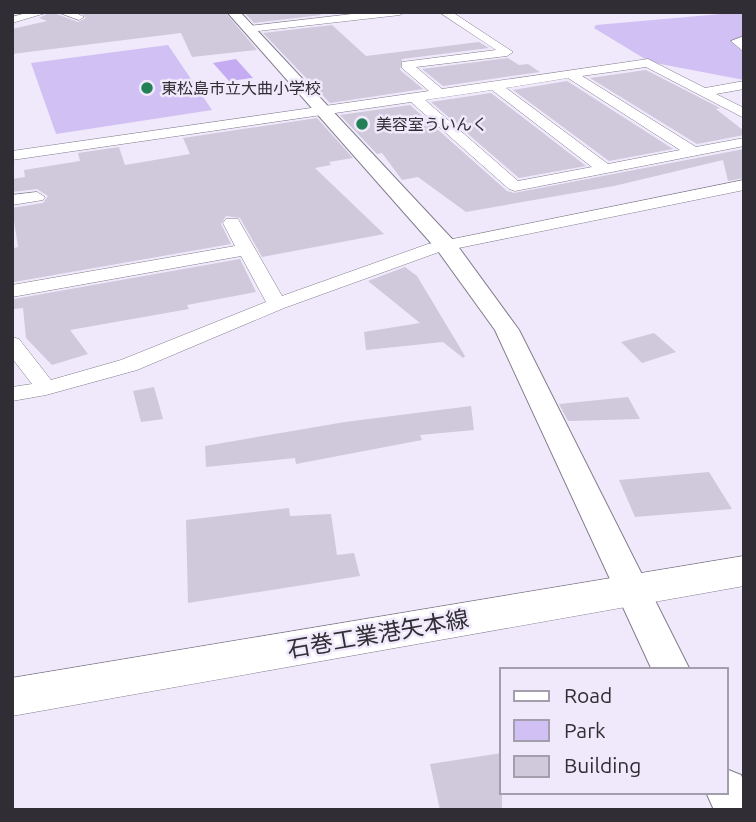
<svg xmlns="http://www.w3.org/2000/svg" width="756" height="822" viewBox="0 0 756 822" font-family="Ubuntu,'Noto Sans JP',sans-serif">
  <rect width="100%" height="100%" fill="#efe9fb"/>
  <g fill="#d1c0f3">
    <path d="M744 12V37L737 39 744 53V80L650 62 594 28 596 25Z"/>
    <path d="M168 45 212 110 56 134 31 63Z"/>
  </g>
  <path fill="#c5acf2" d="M236 59 253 78 229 81 213 63Z"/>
  <g fill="#cfc9db">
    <path d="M51 12 78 22 86 18 80 12H225L257 50 192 57 181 33 12 54V29L47 21 39 18Z"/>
    <path d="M244 12H318L321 15 254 23Z"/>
    <path d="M332 25 366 56 479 42 489 48 402 59 400 70 423 89 330 103 263 33Z"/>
    <path d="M508 58 519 65 528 64 540 72 443 86 422 69Z"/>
    <path d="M646 70 720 108 716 109 744 131V135L697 144 590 78Z"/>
    <path d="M567 81 673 149 609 161 513 90Z"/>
    <path d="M491 93 586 166 519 178 431 102Z"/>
    <path d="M410 105 507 191 514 193 744 149V178L728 181 723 160 614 186 466 212 418 177 402 180 382 153 377 154 340 115Z"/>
    <path d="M317 118 353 158 329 162 331 165 315 168 384 234 262 257 240 218 226 216 221 224 231 244 14 282V248L18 247 12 208 43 203 48 196 37 189 12 192V179L25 177 24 170 80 161 78 153 119 147 125 165 190 154 183 138Z"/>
    <path d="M240 259 256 292 187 305 189 309 70 330 88 354 52 365 26 338 23 308 14 309V299Z"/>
    <path d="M405 267 417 276 465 356 463 358 443 342 366 350 364 332 420 323 368 281Z"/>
    <path d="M654 333 676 352 642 363 621 342Z"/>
    <path d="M154 387 163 419 141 422 133 391Z"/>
    <path d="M628 397 640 419 568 421 559 404Z"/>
    <path d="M471 406 474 430 420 435 422 440 296 464 295 458 206 467 205 446 345 422Z"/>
    <path d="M709 472 732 509 635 517 619 480Z"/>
    <path d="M289 508 290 516 331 514 337 555 354 553 360 576 188 603 186 520Z"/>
    <path d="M502 753V810H440L430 764Z"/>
  </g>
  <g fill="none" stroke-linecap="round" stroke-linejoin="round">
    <g stroke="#827c8c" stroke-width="1">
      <g id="minor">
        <path d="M30 12H49L12 23V17Z"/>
        <path d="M57 12H74L84 17 79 20Z"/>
        <path d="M369 12H405L400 15 249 32 243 29 249 26Z"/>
        <path d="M439 12H452L513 52 507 56 416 67 442 89 648 59 705 88 744 81V89L716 94 744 108V118L646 67 582 76 696 147 744 138V146L515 191 509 189 411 102 12 160V151L429 91 402 68V62L496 50ZM568 78 680 150 608 164 506 88ZM492 90 592 167 518 181 425 100Z"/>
        <path d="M744 36V52L731 41Z"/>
        <path d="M744 180V190L439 252 284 308 137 370 46 395 12 401V387L32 384 12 358V337L19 339 51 380 121 360 266 302 241 256 12 297V285L235 246 223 223 226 219H238L282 296 428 244Z"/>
        <path d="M37 192 45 197 43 200 12 205V195Z"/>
      </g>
    </g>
    <g stroke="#827c8c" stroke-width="2">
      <g id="tertiary">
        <path d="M227 12H240L454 241 519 330 690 670H652L495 330 438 251Z"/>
        <path d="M726 769 741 775 744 781V810H714L706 792H726Z"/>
      </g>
    </g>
    <g stroke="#827c8c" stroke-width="1">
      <path id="secondary" d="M744 556V586L12 716V678Z"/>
    </g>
    <use href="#minor" fill="#fff" fill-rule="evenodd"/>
    <use href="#tertiary" fill="#fff" fill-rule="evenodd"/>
    <use href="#secondary" fill="#fff" fill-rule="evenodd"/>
  </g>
  <g fill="#238056" stroke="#efe9fb" stroke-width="2.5">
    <circle cx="147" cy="88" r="7"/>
    <circle cx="362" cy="124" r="7"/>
  </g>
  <g text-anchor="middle" stroke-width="5" stroke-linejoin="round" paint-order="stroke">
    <g font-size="16" fill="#302e34" stroke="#efe9fb" text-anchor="start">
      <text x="161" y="94">東松島市立大曲小学校</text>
      <text x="376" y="130">美容室ういんく</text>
    </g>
    <g font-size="23" fill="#302e34" stroke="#efe9fb">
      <text transform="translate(378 634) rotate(-10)" y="8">石巻工業港矢本線</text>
    </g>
  </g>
  <rect width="756" height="822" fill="none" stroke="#302e34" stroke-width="28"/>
  <rect x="500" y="668" width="228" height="126" fill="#efe9fb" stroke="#a39eab" stroke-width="2"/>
  <rect x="514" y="691" width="35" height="10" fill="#ffffff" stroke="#a39eab" stroke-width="2"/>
  <text x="564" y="703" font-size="21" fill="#302e34">Road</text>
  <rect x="514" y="720" width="35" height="21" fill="#d1c0f3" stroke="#a39eab" stroke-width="2"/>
  <text x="564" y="738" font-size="21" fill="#302e34">Park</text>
  <rect x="514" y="756" width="35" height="21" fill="#cfc9db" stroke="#a39eab" stroke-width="2"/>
  <text x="564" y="773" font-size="21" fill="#302e34">Building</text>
</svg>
